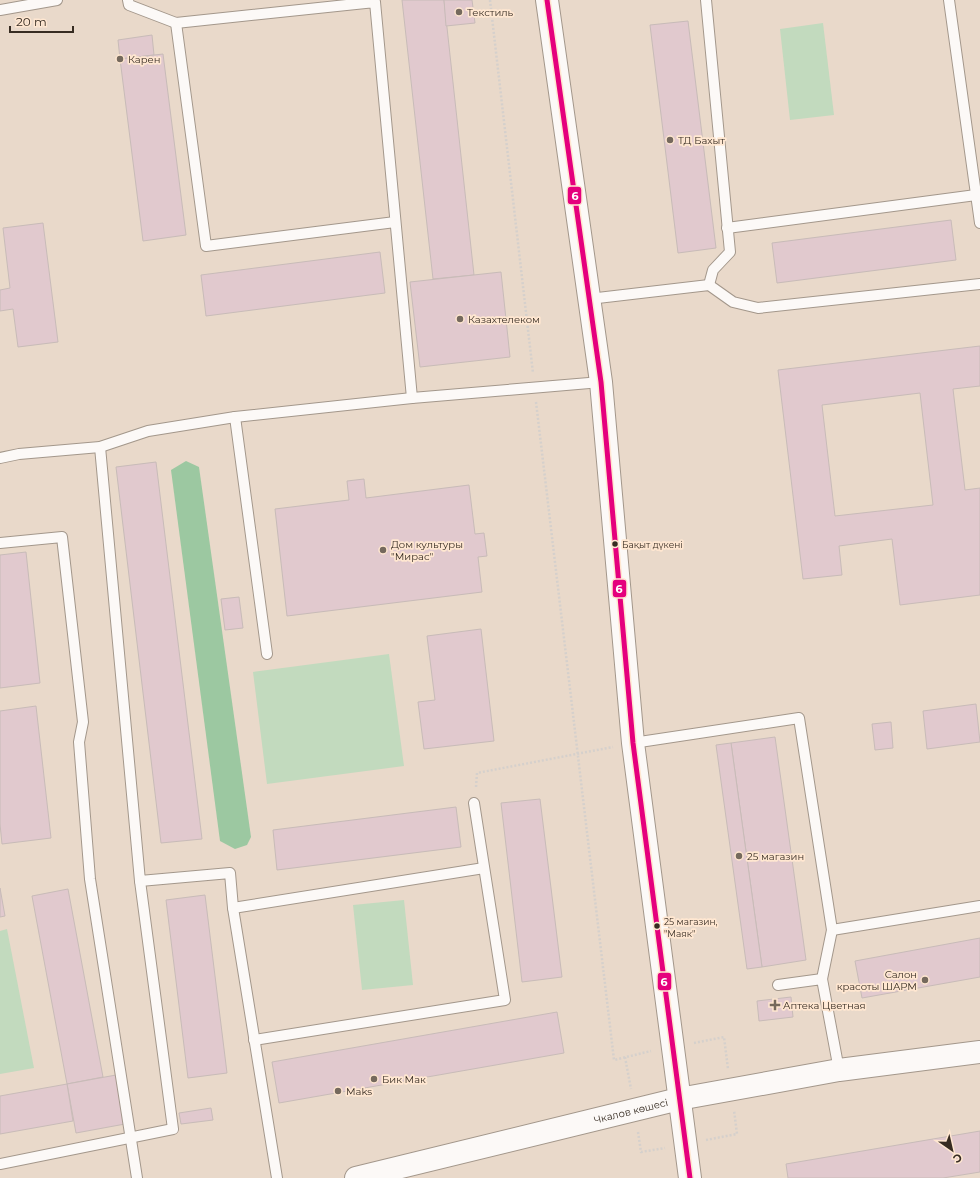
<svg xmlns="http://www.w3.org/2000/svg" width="980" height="1178" viewBox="0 0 980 1178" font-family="Montserrat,sans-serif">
  <rect width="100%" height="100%" fill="#e9d9ca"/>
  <g fill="#c2dabe">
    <path d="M823 23 834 115 790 120 780 29Z"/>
    <path d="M389 654 404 766 267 784 253 672Z"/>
    <path d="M404 900 413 985 362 990 353 905Z"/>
    <path d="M7 929 34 1068 0 1074V931Z"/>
  </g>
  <path fill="#9cc8a1" d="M186 461 199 467 251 837 247 845 235 849 220 841 171 470Z"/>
  <g fill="#e1c9ce" stroke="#c8bbb8" fill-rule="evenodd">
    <path d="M402 0H444L474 275 433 279Z"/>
    <path d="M444 0H472L475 23 446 26Z"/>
    <path d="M688 21 716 248 678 253 650 25Z"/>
    <path d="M152 35 154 55 120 59 118 40Z"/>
    <path d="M163 54 186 235 143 241 120 59Z"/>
    <path d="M951 220 956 260 777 283 772 243Z"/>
    <path d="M43 223 58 342 18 347 13 309 0 311V290L10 288 3 228Z"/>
    <path d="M380 252 385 293 206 316 201 275Z"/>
    <path d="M501 272 510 357 420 367 410 282Z"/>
    <path d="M980 346V386L953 389 965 490 980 488V595L900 605 892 539 839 546 842 575 803 579 778 370ZM920 393 933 505 835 516 822 405Z"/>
    <path d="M156 462 202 839 161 843 116 467Z"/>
    <path d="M364 479 366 498 469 485 475 534 484 533 487 556 478 557 482 592 287 616 275 509 349 500 347 481Z"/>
    <path d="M26 552 40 683 0 688V555Z"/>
    <path d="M239 597 243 628 225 630 221 599Z"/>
    <path d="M481 629 494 741 424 749 418 702 435 700 427 636Z"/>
    <path d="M976 704 980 742 927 749 923 711Z"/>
    <path d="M36 706 51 838 2 844 0 824V711Z"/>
    <path d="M891 722 893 748 875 750 872 724Z"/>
    <path d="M775 737 806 960 762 967 731 743Z"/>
    <path d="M731 743 762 967 747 969 716 745Z"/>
    <path d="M540 799 562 977 522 982 501 803Z"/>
    <path d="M456 807 461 847 277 870 273 830Z"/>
    <path d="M0 888 5 916 0 917Z"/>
    <path d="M68 889 103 1077 67 1084 32 896Z"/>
    <path d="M205 895 227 1073 188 1078 166 900Z"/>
    <path d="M980 938V977L862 998 855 961Z"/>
    <path d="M791 997 793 1017 759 1021 757 1001Z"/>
    <path d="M557 1012 564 1053 279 1103 272 1062Z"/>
    <path d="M116 1075 125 1124 76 1133 67 1084Z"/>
    <path d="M67 1084 73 1121 0 1134V1096Z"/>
    <path d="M211 1108 213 1120 181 1124 179 1113Z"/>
    <path d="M980 1131V1172L943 1178H788L786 1164Z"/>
  </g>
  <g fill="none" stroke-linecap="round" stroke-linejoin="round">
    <g stroke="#a3978b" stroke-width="12">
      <g id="service">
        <path d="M128 0 129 5 176 23 375 2 412 398"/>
        <path d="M706 0 730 252 713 270 709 285"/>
        <path d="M949 0 980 223"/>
        <path d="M0 10 57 0"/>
        <path d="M176 23 206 246 395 222"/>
        <path d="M727 228 976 195"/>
        <path d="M589 299 709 285 733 302 758 308 980 284"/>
        <path d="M235 417 267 654"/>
        <path d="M100 447 140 881 230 873 233 908 277 1178"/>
        <path d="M0 458 19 454 100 447 148 431 235 417 412 398 601 382"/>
        <path d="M0 543 62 537 83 722 79 742 90 879 137 1178"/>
        <path d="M633 743 799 718 832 930 980 906"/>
        <path d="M233 908 484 868"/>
        <path d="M822 979 832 930"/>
        <path d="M778 985 822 979 839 1070"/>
        <path d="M254 1040 505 1000 474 803"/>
        <path d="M0 1164 173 1129 140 881"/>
      </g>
    </g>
    <g stroke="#a3978b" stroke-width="24">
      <g id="tertiary">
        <path d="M547 0 601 382 633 743 690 1178"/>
        <path id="s1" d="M356 1178 679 1099 839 1070 980 1052"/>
      </g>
    </g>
    <g stroke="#d5d0cc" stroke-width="2.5" stroke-dasharray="2 2" stroke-linecap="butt">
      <path d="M490 0 533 373"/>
      <path d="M536 402 614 1060 651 1051"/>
      <path d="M476 787 477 773 613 747"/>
      <path d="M694 1043 724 1037 728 1069"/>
      <path d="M625 1057 631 1089"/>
      <path d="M638 1132 641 1152 665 1148"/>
      <path d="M706 1140 737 1134 734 1110"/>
    </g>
    <use href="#service" stroke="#fcf9f7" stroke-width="10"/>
    <use href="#tertiary" stroke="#fcf9f7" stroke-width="22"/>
    <g stroke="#ffe7d1" stroke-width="8">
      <path id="bus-1" d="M547 0 601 382 633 743 690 1178"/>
    </g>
    <use href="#bus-1" stroke="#e5007d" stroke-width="5"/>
  </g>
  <g fill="#75695d" stroke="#ffe7d1" stroke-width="1.5">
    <circle cx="459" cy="12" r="4"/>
    <circle cx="120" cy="59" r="4"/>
    <circle cx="670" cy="140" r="4"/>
    <circle cx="460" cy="319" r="4"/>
    <circle cx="383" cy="550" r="4"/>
    <circle cx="739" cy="856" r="4"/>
    <circle cx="925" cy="980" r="4"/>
    <path d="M773 999h4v4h4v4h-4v4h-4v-4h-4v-4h4z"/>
    <circle cx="374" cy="1079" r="4"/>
    <circle cx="338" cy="1091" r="4"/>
  </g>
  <g fill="#372c22" stroke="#ffe7d1" stroke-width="1.5">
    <circle cx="615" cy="544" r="3.5"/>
    <circle cx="657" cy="926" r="3.5"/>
  </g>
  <g text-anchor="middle" stroke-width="3.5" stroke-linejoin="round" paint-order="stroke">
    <g font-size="9" fill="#372c22" stroke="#ffe7d1" text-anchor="start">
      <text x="622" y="548">Бақыт дүкені</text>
      <text x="664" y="925">25 магазин,<tspan x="664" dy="12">"Маяк"</tspan></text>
    </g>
    <g font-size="10" fill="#372c22" stroke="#ffe7d1" text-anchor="start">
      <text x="467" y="16">Текстиль</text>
      <text x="128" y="63">Карен</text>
      <text x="678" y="144">ТД Бахыт</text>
      <text x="468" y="323">Казахтелеком</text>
      <text x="391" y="548">Дом культуры<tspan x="391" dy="12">"Мирас"</tspan></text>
      <text x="747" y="860">25 магазин</text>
      <text x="917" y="978" text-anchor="end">Салон<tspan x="917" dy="12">красоты ШАРМ</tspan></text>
      <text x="783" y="1009">Аптека Цветная</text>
      <text x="382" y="1083">Бик Мак</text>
      <text x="346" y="1095">Maks</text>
    </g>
    <g font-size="10" fill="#372c22" stroke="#ffe7d1">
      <text dy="4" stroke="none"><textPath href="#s1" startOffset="283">Чкалов көшесі</textPath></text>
    </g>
  </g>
  <g stroke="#ffe7d1" stroke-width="1.5">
    <rect x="567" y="186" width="15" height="19" rx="4" fill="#e5007d"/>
    <rect x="612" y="579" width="15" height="19" rx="4" fill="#e5007d"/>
    <rect x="657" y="972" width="15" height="19" rx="4" fill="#e5007d"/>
  </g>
  <g font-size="11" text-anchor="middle" font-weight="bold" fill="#fff">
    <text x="575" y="200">6</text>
    <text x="619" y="593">6</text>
    <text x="664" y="986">6</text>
  </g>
  <g transform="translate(952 1150) rotate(146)" stroke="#ffe7d1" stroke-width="3" paint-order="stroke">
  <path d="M0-3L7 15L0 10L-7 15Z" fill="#372c22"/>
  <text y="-6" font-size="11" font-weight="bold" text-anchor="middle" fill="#372c22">С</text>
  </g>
  <path d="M10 26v6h63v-6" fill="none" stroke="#372c22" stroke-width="2"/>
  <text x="16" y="26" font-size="12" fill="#372c22" stroke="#ffe7d1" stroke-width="3" paint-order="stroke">20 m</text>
</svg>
